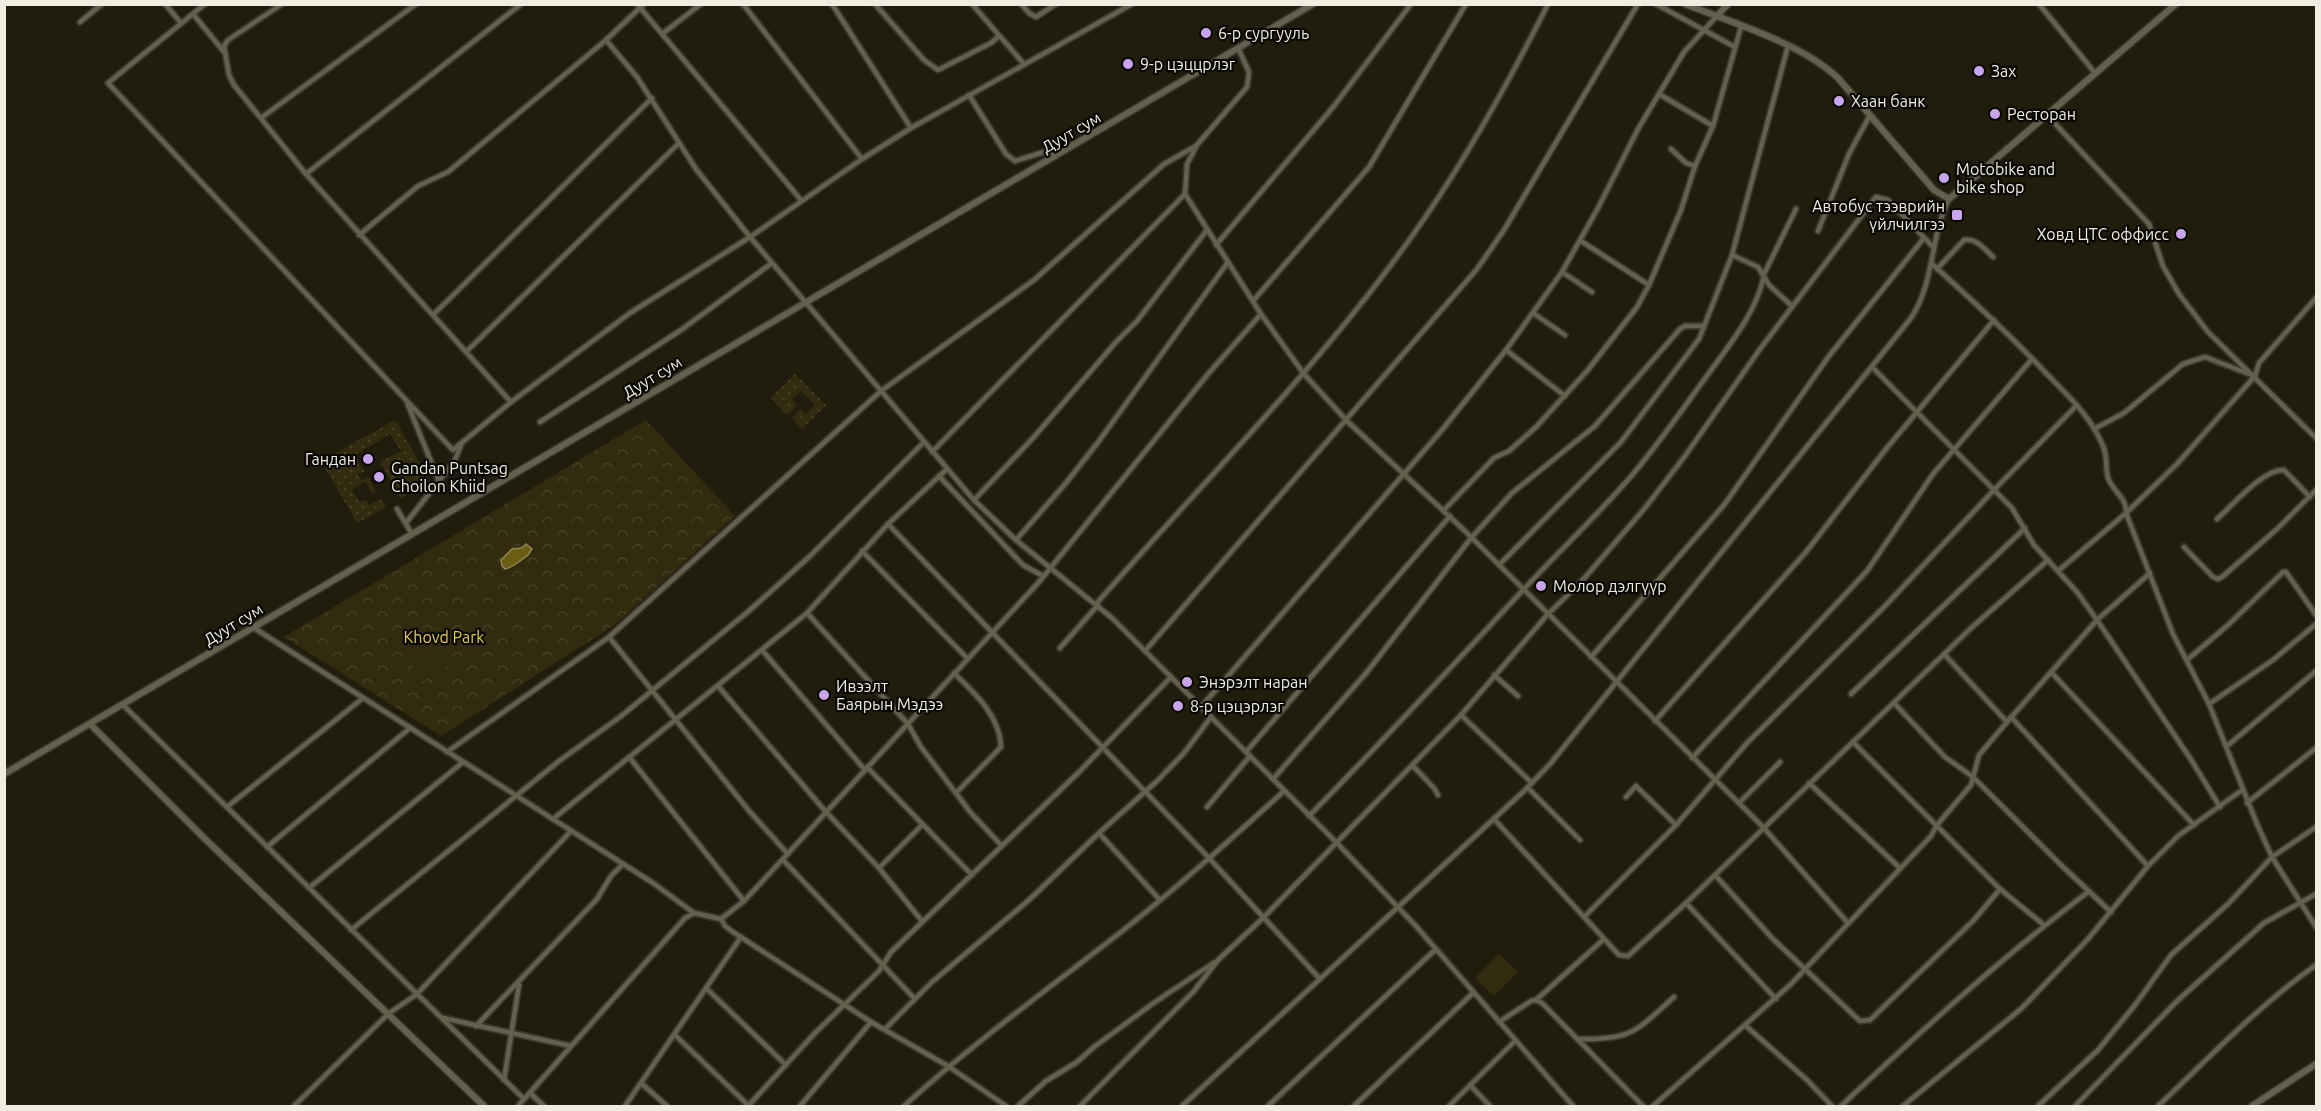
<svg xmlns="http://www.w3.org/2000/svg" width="2321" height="1111" viewBox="0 0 2321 1111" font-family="Ubuntu,sans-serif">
  <defs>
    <pattern id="grass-dots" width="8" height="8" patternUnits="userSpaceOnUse" patternTransform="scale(1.5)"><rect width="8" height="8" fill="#322b0f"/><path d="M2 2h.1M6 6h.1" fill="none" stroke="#464026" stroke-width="1.8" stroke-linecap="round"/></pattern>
    <pattern id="park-crowns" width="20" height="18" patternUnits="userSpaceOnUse" patternTransform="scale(1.5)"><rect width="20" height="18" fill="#322b0f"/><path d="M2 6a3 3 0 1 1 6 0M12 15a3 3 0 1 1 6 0" fill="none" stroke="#464026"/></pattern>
  </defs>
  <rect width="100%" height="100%" fill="#211d0d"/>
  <g fill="url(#grass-dots)">
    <path d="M795 374 826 405 802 429 792 418 801 409 806 414 815 405 801 391 792 399 797 405 787 415 771 398Z"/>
    <path d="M395 420 430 481 401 498 380 462 401 451 390 434 355 455 365 473 362 472 358 475 362 480 368 477 376 491 373 494 365 481 352 490 359 501 366 500 369 505 381 499 386 507 357 523 321 461Z"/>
  </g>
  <path fill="url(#park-crowns)" d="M646 420 735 516 616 624 441 736 284 637Z"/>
  <g fill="#322b0f">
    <path d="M417 618 446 667 422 682 392 633Z"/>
    <path d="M1499 954 1518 972 1494 996 1475 978Z"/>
  </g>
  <path fill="#6c5d14" stroke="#938852" stroke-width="1.5" d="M526 544 532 549 528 555C523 559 511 568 505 569L502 566 501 560 512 549 522 548Z"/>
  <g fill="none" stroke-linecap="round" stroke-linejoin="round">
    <g stroke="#39352d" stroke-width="8">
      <g id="street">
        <path d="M165 4 181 23"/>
        <path d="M205 4 108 83 453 450 511 402 630 313 750 237 696 169 637 77 606 40"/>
        <path d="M282 4 228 40 224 46 229 75 234 85 306 174 511 402"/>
        <path d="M637 4 801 200"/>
        <path d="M743 4 862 159"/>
        <path d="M832 4 911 128"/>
        <path d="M875 4 924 60 938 70 991 43 999 36"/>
        <path d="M972 4 1024 64"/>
        <path d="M1021 4 1029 13 1036 17 1056 4"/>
        <path d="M1132 4 911 128 862 159 750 237 974 500 1016 540 1112 618 1336 842 1415 925 1573 1106"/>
        <path d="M1656 4 1735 47"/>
        <path d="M2039 4 2095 73"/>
        <path d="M193 14 225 53"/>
        <path d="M80 22 102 4"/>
        <path d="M662 34 701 4"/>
        <path d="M1659 94 1713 126"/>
        <path d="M969 95 1006 154 1015 161 1044 152H1049L1055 157"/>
        <path d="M2047 115 2149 224 2163 266 2179 294 2208 332 2316 438"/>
        <path d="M261 118 416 4"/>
        <path d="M1196 147 1187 164 1185 194 1261 314 1304 374 1347 421 1464 530 1763 827 1848 923"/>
        <path d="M1671 149 1686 163 1695 166"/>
        <path d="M306 174 521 4"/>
        <path d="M1818 231 1849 154 1870 115"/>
        <path d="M359 235 418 186 448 172 606 40 644 4"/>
        <path d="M1581 241 1649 285"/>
        <path d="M1216 245 1334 106 1411 4"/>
        <path d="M1732 255 1758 267 1769 285 1792 306"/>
        <path d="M1931 263C1970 298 2008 333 2044 371 2066 394 2091 416 2103 446 2108 457 2105 467 2108 478 2113 492 2127 497 2126 513L2173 634 2209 704 2257 824 2272 857 2316 927"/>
        <path d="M1937 269 1964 240C1976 238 1984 248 1993 257"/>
        <path d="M1562 272 1592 292"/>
        <path d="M1253 301 1369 167 1466 4"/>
        <path d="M1533 313 1565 335"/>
        <path d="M433 315 652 98"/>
        <path d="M1506 350 1565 396"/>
        <path d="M466 352 679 143"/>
        <path d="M1872 367 2012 508 2034 545 2077 592 2097 620 2190 758 2220 807"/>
        <path d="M540 422 681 330 772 263"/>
        <path d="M2094 429 2124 413 2183 364 2205 357 2252 375"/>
        <path d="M932 452 1185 194"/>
        <path d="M939 476 1023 565 1043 576"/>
        <path d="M439 481 455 460 461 445"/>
        <path d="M974 500 1033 438 1116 342 1137 321 1207 230"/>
        <path d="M397 509 412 534"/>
        <path d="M1444 510 1494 458 1509 451 1536 427 1587 371 1637 307 1649 285 1681 210 1695 166 1713 126 1741 27"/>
        <path d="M2217 519C2233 505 2263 469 2284 470L2310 497"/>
        <path d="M406 523 439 481 408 405"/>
        <path d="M888 524 1210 859 1320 979"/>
        <path d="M1016 540 1066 483 1099 441 1228 262"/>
        <path d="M2184 547 2213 577 2218 579 2222 577 2277 529 2316 490"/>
        <path d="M862 551 967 658"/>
        <path d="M1499 565 1621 442 1699 339 1732 255 1788 46"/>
        <path d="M2058 571 2126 513 2177 464 2255 376 2259 363 2316 298"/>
        <path d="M1096 604C1202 483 1316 370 1410 239 1463 165 1507 86 1548 4"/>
        <path d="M807 613 908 724 921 747 971 813 1002 846"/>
        <path d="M254 628 653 883 694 913 721 919 725 926 733 932 871 1022 948 1066 1006 1106"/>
        <path d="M609 637 750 812 788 854"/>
        <path d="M1060 648 1098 605"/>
        <path d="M762 650 865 770"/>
        <path d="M1145 651 1477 269 1504 230 1638 4"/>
        <path d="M1944 654 2007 722"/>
        <path d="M1591 657 1724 505 1829 356 1924 238"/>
        <path d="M2187 660 2228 625 2283 572H2286L2316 615"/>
        <path d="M2051 672 2194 825"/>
        <path d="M954 673C975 693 1000 716 1001 747L956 793"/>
        <path d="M1494 675 1518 696"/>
        <path d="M718 686 826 812 879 868 922 921"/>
        <path d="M1851 694 2025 528"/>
        <path d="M1894 703 1945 757 1973 777 2061 865 2111 912"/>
        <path d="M2209 704 2273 660 2316 624"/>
        <path d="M123 705 524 1099"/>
        <path d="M1201 707 1442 430 1506 350 1562 272 1598 208 1638 129 1684 52 1716 17"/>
        <path d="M1461 715 1532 783"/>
        <path d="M2011 717 2148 866"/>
        <path d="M1655 721 1806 552 1886 449 1994 320"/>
        <path d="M1853 742 2000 889 2044 925"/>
        <path d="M2227 746 2316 671"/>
        <path d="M447 752 609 637 881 391 1034 280 1164 164 1196 146 1247 87 1249 72 1239 50"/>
        <path d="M1246 752 1450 516"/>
        <path d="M629 757 744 901"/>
        <path d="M1692 758 1867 571 1933 474 2032 359"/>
        <path d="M1412 765 1434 788 1438 795"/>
        <path d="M867 767 972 875"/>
        <path d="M1273 779 1367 672 1471 538 1512 493 1595 426 1680 329 1685 326H1704"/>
        <path d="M1809 783 1900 868"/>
        <path d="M1528 788 1580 840"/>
        <path d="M1626 797 1636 786 1676 825"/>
        <path d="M1739 803 1780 762"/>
        <path d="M2247 803 2316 748"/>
        <path d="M227 807 363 698"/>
        <path d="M1207 807 1250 756"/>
        <path d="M1309 816C1382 742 1453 665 1524 589 1560 550 1599 514 1633 474 1660 442 1684 407 1709 373 1729 346 1759 308 1764 274L1796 209"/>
        <path d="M553 819 807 613 888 524 947 469"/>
        <path d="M1494 819 1619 955 1628 956 1686 903 1970 629 2048 560"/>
        <path d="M1099 833 1160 900"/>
        <path d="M267 847 410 728"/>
        <path d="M783 860 915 999"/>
        <path d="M879 868 922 825"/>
        <path d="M1715 875 1773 939 1860 1021 1870 1020 1973 921 2000 889"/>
        <path d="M309 888 463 762"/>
        <path d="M1686 903 1776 999"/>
        <path d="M1584 917 1676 825 1747 743 1885 606 1994 490 2077 405"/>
        <path d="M721 919 744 901 1039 582 1208 374 1261 314"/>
        <path d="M351 930 559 761 620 717 750 610 809 557 924 442"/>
        <path d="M706 988 786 1065"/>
        <path d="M1536 1000 1604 939"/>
        <path d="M443 1018 571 1046"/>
        <path d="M1499 1022 1531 1001 1536 1000 1542 1003 1643 1106"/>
        <path d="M476 1026 597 899 611 876 623 864"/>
        <path d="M1746 1026 1807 1080 1832 1106"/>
        <path d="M885 1029 932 982 1029 900 1099 833 1157 781 1184 753 1211 717"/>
        <path d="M675 1035 749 1106"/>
        <path d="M1577 1039C1632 1040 1635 1032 1674 997"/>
        <path d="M504 1080 519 985"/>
        <path d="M641 1083 667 1106"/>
        <path d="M1470 1085 1490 1106"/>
        <path d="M530 1093 544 1106"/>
        <path d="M294 1106 388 1014 417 994 571 831"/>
        <path d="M518 1106 685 918 694 913"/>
        <path d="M625 1106 741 937"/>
        <path d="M748 1106 815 1033 879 971 891 952 1078 773 1171 677"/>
        <path d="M800 1106 871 1022"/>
        <path d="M904 1106C972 1044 1048 989 1121 932 1178 887 1231 839 1284 791"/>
        <path d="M1018 1106 1046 1081 1077 1062 1094 1047 1155 1002 1215 962"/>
        <path d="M1080 1106 1194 991 1218 960 1263 918 1461 715 1548 614 1581 582 1645 508 1685 456 1760 349 1872 202 1876 197 1888 200 1934 248"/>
        <path d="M1182 1106 1524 791 1550 764 1911 318C1935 282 1930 236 1949 199"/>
        <path d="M1268 1106 1436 949"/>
        <path d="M1354 1106 1473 993"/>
        <path d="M1449 1106 1515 1041"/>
        <path d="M1653 1106 1790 985 1931 836 1937 825 1971 785 1979 755 2007 722 2097 620 2150 573"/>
        <path d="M1841 1106C1921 1031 2001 958 2088 892"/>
        <path d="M1903 1106 2022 1008 2088 939 2148 866 2178 836 2242 790"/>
        <path d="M2038 1106 2098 1050 2135 1005 2171 955 2228 904 2272 857 2316 827"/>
        <path d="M2075 1106 2177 1001 2264 923 2316 894"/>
        <path d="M2158 1106C2209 1058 2259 1005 2316 965"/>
      </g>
    </g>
    <g stroke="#39352d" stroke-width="9">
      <g id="secondary">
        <path d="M1685 4C1733 23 1801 43 1838 78L1934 190 1949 199 2176 4"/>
        <path d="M1716 17 1728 4"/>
        <path d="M90 724 204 838 484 1106"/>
        <path d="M4 774 1313 4"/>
        <path d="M2252 1106 2316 1064"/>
      </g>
    </g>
    <use href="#street" stroke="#64604d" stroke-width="4.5"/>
    <use href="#secondary" stroke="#64604d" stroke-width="6"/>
  </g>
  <g fill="#c9a5ee" stroke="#090803" stroke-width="2">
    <circle cx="1206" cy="33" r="6"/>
    <circle cx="1128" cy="64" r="6"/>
    <circle cx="1979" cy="71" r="6"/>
    <circle cx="1839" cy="101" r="6"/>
    <circle cx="1995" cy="114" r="6"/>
    <circle cx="1944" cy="178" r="6"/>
    <rect x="1951" y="209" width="12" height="12" rx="3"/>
    <circle cx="2181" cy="234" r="6"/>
    <circle cx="368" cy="459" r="6"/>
    <circle cx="379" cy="477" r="6"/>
    <circle cx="1541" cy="586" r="6"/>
    <circle cx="1187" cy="682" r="6"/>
    <circle cx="824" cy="695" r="6"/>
    <circle cx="1178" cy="706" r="6"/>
  </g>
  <g text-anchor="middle" stroke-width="4.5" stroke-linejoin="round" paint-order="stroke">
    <g font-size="16" fill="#efede2" stroke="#090803" text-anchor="start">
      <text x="1218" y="39">6-р сургууль</text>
      <text x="1140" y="70">9-р цэццрлэг</text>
      <text x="1991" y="77">Зах</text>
      <text x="1851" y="107">Хаан банк</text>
      <text x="2007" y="120">Ресторан</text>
      <text x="1956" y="175">Motobike and<tspan x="1956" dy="18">bike shop</tspan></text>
      <text x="1945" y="212" text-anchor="end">Автобус тээврийн<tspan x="1945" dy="18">үйлчилгээ</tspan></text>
      <text x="2169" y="240" text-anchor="end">Ховд ЦТС оффисс</text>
      <text x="356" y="465" text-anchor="end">Гандан</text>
      <text x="391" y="474">Gandan Puntsag<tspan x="391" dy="18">Choilon Khiid</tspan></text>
      <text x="1553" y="592">Молор дэлгүүр</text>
      <text x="1199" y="688">Энэрэлт наран</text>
      <text x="836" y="692">Ивээлт<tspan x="836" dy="18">Баярын Мэдээ</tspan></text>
      <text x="1190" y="712">8-р цэцэрлэг</text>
    </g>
    <g font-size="16" fill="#efede2" stroke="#090803">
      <text transform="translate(1071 132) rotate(-30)" y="6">Дуут сум</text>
      <text transform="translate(652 377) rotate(-31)" y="6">Дуут сум</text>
      <text transform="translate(233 624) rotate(-31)" y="6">Дуут сум</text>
    </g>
    <g font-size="16" fill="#e7cc52" stroke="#090803">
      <text x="444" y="643">Khovd Park</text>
    </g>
  </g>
  <rect width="2321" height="1111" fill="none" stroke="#efede2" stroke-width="12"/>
</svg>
